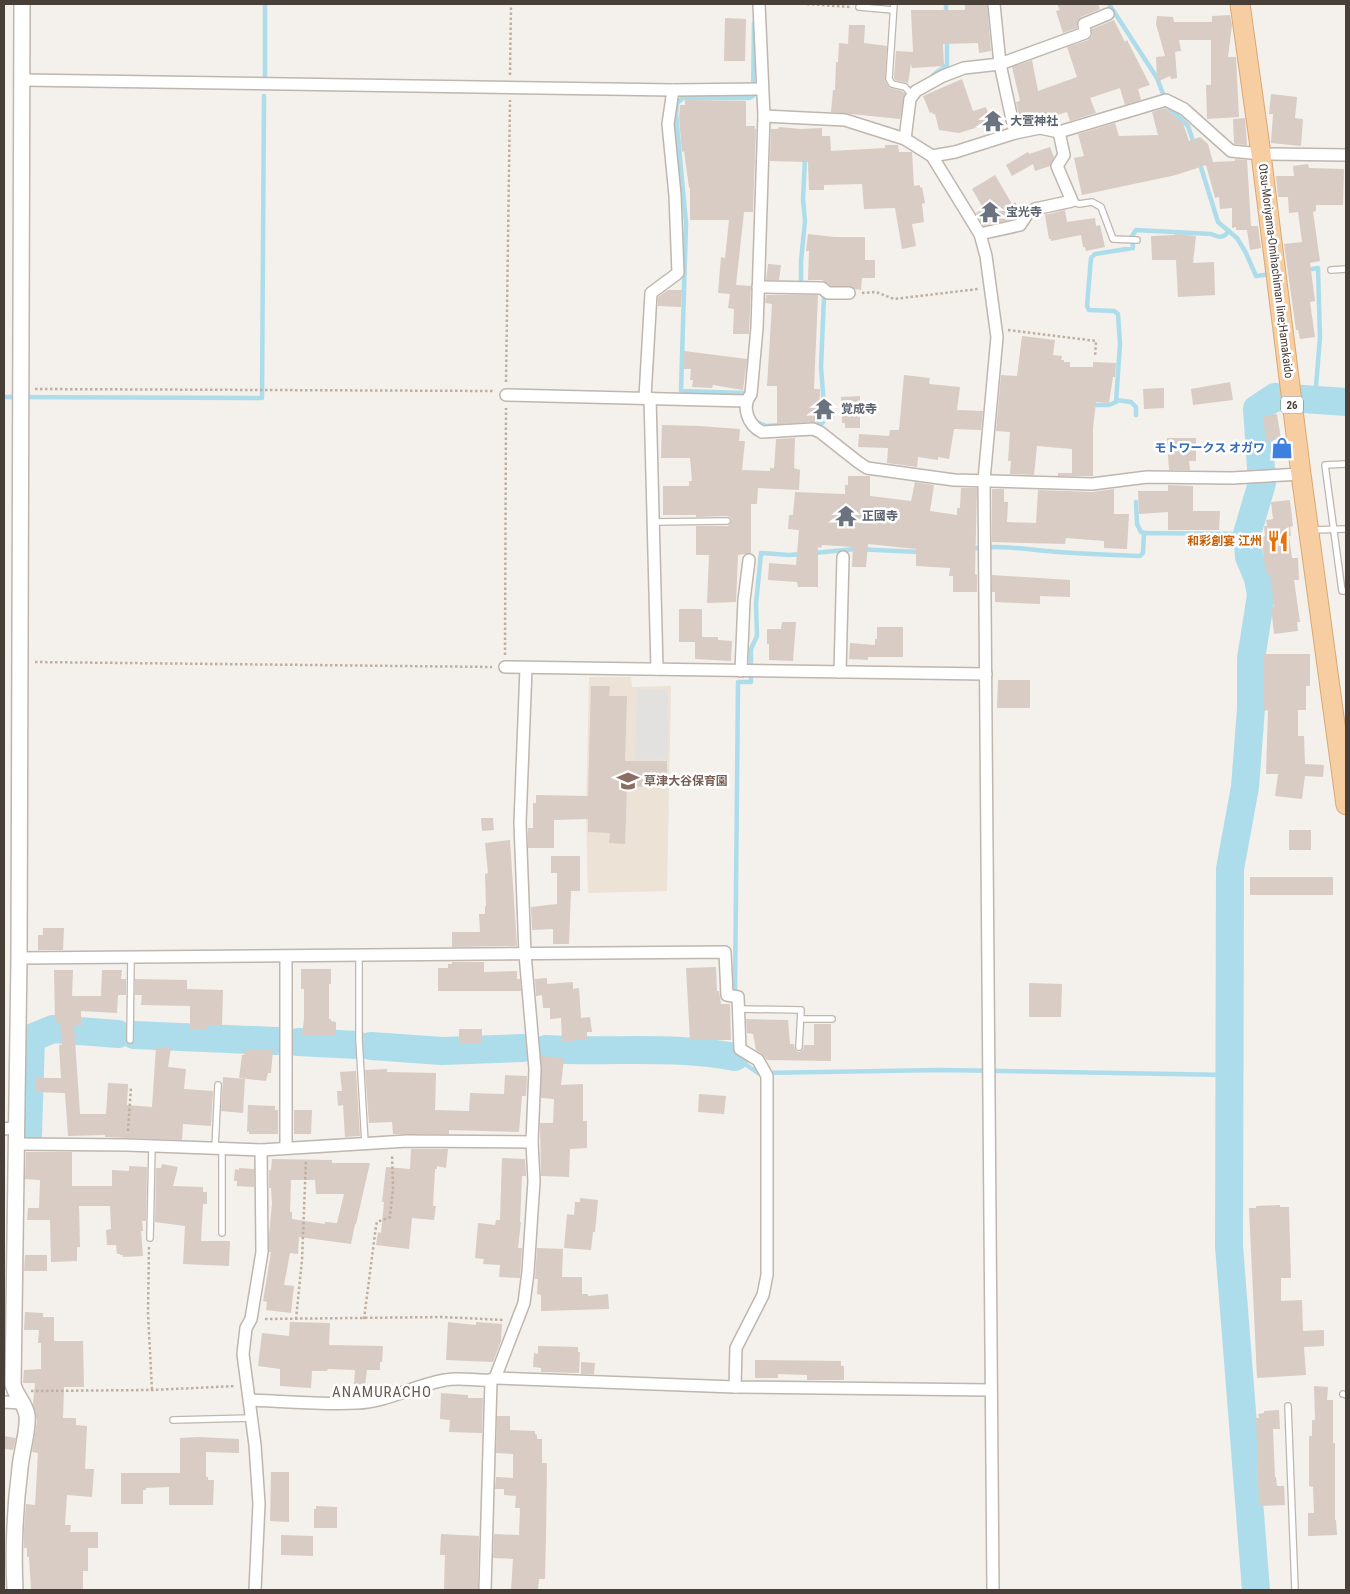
<svg xmlns="http://www.w3.org/2000/svg" width="1350" height="1594" viewBox="0 0 1350 1594" font-family="'Roboto Condensed','Noto Sans JP',sans-serif">
  <rect width="100%" height="100%" fill="#f4f0eb"/>
  <path fill="#ece2d6" d="M589 677H631L632 687 671 686 667 891 588 893 586 811Z"/>
  <path fill="#e3e1df" d="M637 689H668V759L635 760Z"/>
  <g fill="none" stroke-linecap="round" stroke-linejoin="round">
    <g stroke="#adddeb" stroke-width="4.5">
      <path d="M946 4V15"/>
      <path d="M1109 4 1157 78 1168 107 1188 126 1194 144"/>
      <path d="M933 75 947 65V40"/>
      <path d="M265 77V4"/>
      <path d="M1199 161 1218 222 1237 238 1246 253 1256 276 1272 274"/>
      <path d="M1307 270 1318 268 1320 337 1315 399"/>
      <path d="M801 287V261L805 221 803 199 805 158"/>
      <path d="M748 396 744 393 681 391 686 223 676 114 677 103 683 98H749L753 96 754 23"/>
      <path d="M4 397 262 398 264 96"/>
      <path d="M1116 400 1131 402 1136 407V415"/>
      <path d="M1090 405H1109L1116 402 1120 344 1118 314 1114 311 1089 310 1087 306 1091 258 1095 254 1133 248 1132 236 1136 230 1211 234C1218 237 1223 239 1228 232"/>
      <path d="M757 422 766 426 783 425"/>
      <path d="M811 425 821 424 825 420 821 367 824 297 822 293"/>
      <path d="M1136 502 1137 524 1141 532 1144 533"/>
      <path d="M970 549C999 544 1030 550 1059 552 1086 554 1113 555 1140 556L1143 553 1144 533 1247 534"/>
      <path d="M814 553 855 549 920 552"/>
      <path d="M735 995 738 682H751V649L757 636 756 604 761 553 789 555 801 554"/>
      <path d="M735 1046V1057L758 1073 941 1070 1230 1075"/>
    </g>
    <g stroke="#adddeb" stroke-width="28">
      <path d="M134 1035 276 1041"/>
      <path d="M298 1042 357 1045"/>
      <path d="M371 1046 442 1051 523 1048"/>
      <path d="M546 1049C609 1053 672 1045 735 1057"/>
      <path d="M28 1134 31 1038 53 1029 118 1034"/>
      <path d="M1256 1590 1229 1246 1230 869 1245 787 1251 709V659L1261 595 1258 578 1249 557 1247 534 1262 483 1257 409 1275 397 1346 402"/>
    </g>
  </g>
  <g fill="#d8ccc4" fill-rule="evenodd">
    <path d="M965 4H987L991 51 979 53 978 43 943 44 944 66 912 68 911 64 908 83 895 80 894 78 896 51 913 52 911 10H965Z"/>
    <path d="M1057 4H1098L1100 9 1081 17 1077 21V28L1063 33 1056 11 1060 10Z"/>
    <path d="M1230 15 1232 25 1228 57H1236L1239 117 1207 119 1206 85H1211V40H1179L1181 51 1175 52 1177 78 1171 79 1170 76 1157 82 1156 57 1165 56 1156 24 1157 16 1173 17 1174 22H1212V16Z"/>
    <path d="M725 18 746 19 745 61H724Z"/>
    <path d="M1114 20 1125 42 1127 40 1150 85 1138 89 1141 100 1125 105 1120 88 1090 98 1096 113 1070 121 1067 112 1039 120 1021 124 1016 102 1020 101 1012 67 1032 60 1038 91 1077 77 1067 47 1088 40 1092 36V29Z"/>
    <path d="M849 25H865L864 43 887 46 885 81 890 88 902 91 905 94 900 119 831 112 833 90H835L836 62H838L839 43 848 44Z"/>
    <path d="M962 79 973 111 986 107 991 123 959 133 939 130 935 114H933L932 112 930 113 923 96Z"/>
    <path d="M1271 94 1297 97 1295 118 1303 119 1301 146 1271 143 1273 114H1269Z"/>
    <path d="M685 100 746 101V126H755V129H756L753 212H744L736 285 751 286 749 334H733L734 309 728 308 730 294 718 293 721 257 725 258 729 220H690V188H689L684 151 682 152 679 118 680 105H685Z"/>
    <path d="M1165 108 1183 123 1189 141 1200 137 1208 144 1213 162 1235 161V159L1247 160 1251 226H1258L1261 248 1250 250 1247 230H1236V227L1232 228V208L1220 209 1219 197 1215 198 1206 165 1176 175 1082 195 1074 158 1084 156 1078 134 1115 123 1119 136 1158 135 1152 112Z"/>
    <path d="M1245 118 1247 145 1234 144 1233 119Z"/>
    <path d="M779 127 801 129 822 128V136H830L831 151 885 148V145H898L899 152H912L914 186 920 185V188L922 187 925 203 922 204 924 222 912 224 916 246 902 249 895 208 864 209 862 184 824 185V190H809L808 162 770 161 771 129H778Z"/>
    <path d="M1050 147 1054 157 1050 166 1035 171 1033 164 1012 176 1006 165 1028 152 1029 154Z"/>
    <path d="M1308 164 1309 168 1344 169 1343 205H1316V211L1313 212 1320 261 1310 263 1315 301 1310 302 1315 337 1300 339 1298 330H1296L1284 244 1302 242 1298 212 1289 213 1288 197H1278L1276 176H1294L1293 166Z"/>
    <path d="M995 175 1012 204 1015 202 1021 211 1018 215 1010 220 984 226 976 213 983 208 972 189Z"/>
    <path d="M1065 210 1067 222 1095 218 1096 226 1100 225 1105 247 1086 251 1085 247H1083L1081 235 1051 241V239H1049L1045 215Z"/>
    <path d="M808 234 835 237H865V260H875V278H862L861 290 855 289 849 286H831L822 280H808L809 251H806Z"/>
    <path d="M1175 234 1196 236 1193 263 1214 262 1215 295 1178 297 1176 260H1152L1151 236 1175 235Z"/>
    <path d="M768 264 781 265 779 280H766Z"/>
    <path d="M668 290H682L681 307 658 306V297Z"/>
    <path d="M766 295H818L814 389H820L819 422 777 424V386H767L772 304 765 303Z"/>
    <path d="M1022 336 1055 340 1053 355 1062 356 1061 360H1064V362H1070V367H1093V362L1116 363 1115 377H1113L1109 403 1096 402 1093 428V476H1058V473H1072V449L1037 446 1034 475 1010 474 1011 461H1008L1010 432 996 431 1001 375 1017 376Z"/>
    <path d="M684 351 747 359 743 390 713 385 712 388 692 387 693 380H690L691 369H683Z"/>
    <path d="M904 375 930 378 929 384 960 387 957 410 983 411 981 430 954 429 949 459 938 457V460L918 457 917 467 887 463 888 448 858 447 859 434 889 436 890 430H899Z"/>
    <path d="M1230 382 1233 400 1193 405 1191 389Z"/>
    <path d="M1164 388V408L1144 409 1143 389Z"/>
    <path d="M860 396V428H845V423H842L841 397Z"/>
    <path d="M1277 414 1281 439 1266 441 1263 416Z"/>
    <path d="M662 425 699 426 740 429 739 441H745L742 470 770 471V468H774L776 439 795 438 794 468 800 470 799 490 758 488 757 504H751V553L738 555 736 602 707 603 709 555H696V526H728L731 523V518L727 516 696 517V515H663V486H689V481H692L690 458H661Z"/>
    <path d="M1167 438H1196V461H1189L1190 470H1169Z"/>
    <path d="M848 476H870V496L911 501 915 482 934 485 930 511 957 515V508H960L961 488H977L975 574 977 575V592H953V576H949L950 568 916 566V549L868 544 866 567H852L853 547 822 545 821 548 818 547V587H798L797 582 768 580 769 563 796 565 799 530 788 529 789 515H793L795 492 845 494V485H848Z"/>
    <path d="M1168 485 1193 486V511H1220L1219 530H1168V512L1139 514 1138 491H1168Z"/>
    <path d="M992 489H1004V502H1008L1007 522 1036 523 1038 490 1092 492 1114 489V514H1129L1127 549 1104 548V541L1066 538 1065 544 992 542Z"/>
    <path d="M1290 500 1293 526 1290 527 1291 536H1289L1292 558H1298L1299 580H1294L1300 622H1297L1298 631 1274 634 1271 607H1274L1270 574H1266L1261 537 1265 536 1264 526H1267L1266 520 1273 519 1271 502Z"/>
    <path d="M992 575 1070 580V597L1040 596V604L995 602V592H992Z"/>
    <path d="M679 609H702V637H718V640L732 641 731 661 695 659V642H679Z"/>
    <path d="M782 622H796L793 661 769 660V644H767V629H781Z"/>
    <path d="M877 627H903V657H868V660L849 659 850 643 875 645V639H877Z"/>
    <path d="M1263 654H1310V686H1306V710H1298V736H1304L1305 764 1324 765 1323 777 1305 776 1302 799 1275 796 1278 774H1266L1268 710 1263 711Z"/>
    <path d="M998 680H1030V708H997Z"/>
    <path d="M591 686H610L609 696H627L625 761H667V786L627 787 625 844 609 843 610 833 588 832V819L554 820V848H528V828H533V803H536V795L588 796Z"/>
    <path d="M481 818H493L494 830 482 831Z"/>
    <rect x="1289" y="830" width="22" height="20"/>
    <path d="M510 840 517 946 452 947V932H480L479 914H485V906H486L485 874 488 873 485 843Z"/>
    <path d="M551 856H580V891H571L569 944H553V929L532 930 531 907 557 904V873H551Z"/>
    <rect x="1250" y="877" width="83" height="18"/>
    <path d="M43 928H64L63 950H38V935H43Z"/>
    <path d="M452 962H484V972L517 971V979H520L521 991H438V968H448V964H452Z"/>
    <path d="M716 967 717 991H719L721 1004H730L731 1040H690L686 968Z"/>
    <path d="M301 969H331V984H329V1019H331V1021L336 1022V1035H302L304 1019V989H301Z"/>
    <path d="M54 970H73L72 996H101L102 970H122L121 979H126V995H118L117 1013 81 1011V1025H74L80 1114H106L108 1083 128 1084 127 1105 152 1107 156 1047 171 1048 168 1067 186 1069 184 1089 213 1091 211 1126 183 1124 182 1140 105 1137V1135L68 1136 65 1093 35 1092V1078H61L59 1045H62L60 1023 55 1022Z"/>
    <path d="M547 978V984L573 982V989L579 988 581 1018 590 1017 592 1032H587V1039L562 1042 561 1018 550 1019V1008H543L542 995 536 996 535 979Z"/>
    <path d="M135 979 187 980V989L223 990 222 1025H207V1030H190V1006L141 1005 142 995H135Z"/>
    <path d="M1029 983 1062 984 1061 1017H1029Z"/>
    <path d="M746 1019 788 1020 790 1044H794L795 1050 798 1052 803 1050 804 1045H814V1024H831V1061L767 1060 762 1054 756 1050 753 1034 747 1033Z"/>
    <rect x="459" y="1029" width="23" height="15"/>
    <path d="M245 1049 273 1050 271 1073H268L266 1081 239 1078 242 1055H244Z"/>
    <path d="M541 1056 564 1058 561 1085 583 1084V1121H587V1148L570 1149 569 1177 541 1176 540 1123H553L554 1099 541 1098Z"/>
    <path d="M387 1069V1072L436 1073 435 1110 469 1111 470 1093 504 1094 505 1075 527 1076 526 1096H522L519 1132 449 1130V1134H393L392 1122 369 1123 365 1070Z"/>
    <path d="M356 1071 360 1136 345 1137 343 1105 338 1106 337 1091H342L340 1072Z"/>
    <path d="M223 1077 245 1079 243 1113 221 1111Z"/>
    <path d="M699 1094 726 1096 724 1114 698 1112Z"/>
    <path d="M248 1105 275 1106V1110H278V1134H249V1131L247 1132Z"/>
    <path d="M294 1110H312L311 1134H294Z"/>
    <path d="M411 1149H448L446 1168 437 1166V1169H435L433 1206H436L434 1220 412 1218 409 1249 376 1245 378 1232 381 1233 384 1202H382L386 1167 410 1169Z"/>
    <path d="M26 1152H72V1186H112V1170L129 1171V1166L147 1167 146 1221H142L143 1231H141L143 1256 123 1257V1255H120V1254H117L116 1245H107L106 1230 111 1229 110 1206H79L80 1247H77V1261L51 1262 50 1220H27L28 1208H39L40 1180 25 1179Z"/>
    <path d="M502 1158 525 1159 526 1176H522L520 1222H521L518 1248H522L520 1278 499 1277 500 1265 483 1264 484 1259 475 1258 478 1223 495 1225 496 1220H500Z"/>
    <path d="M272 1159 332 1160V1163H370L356 1224H355L351 1244 299 1237 298 1254 290 1253 284 1285 294 1286 291 1313 266 1310 267 1302 263 1301 271 1252H269V1235L272 1203 271 1188H269V1170H271ZM291 1180H315L316 1194H344L337 1223 325 1222V1224L292 1219V1212H290Z"/>
    <path d="M162 1164 178 1167 173 1186 203 1187V1192H207V1204H203L201 1241H230L229 1266 183 1264 185 1226 155 1222 156 1168H161Z"/>
    <path d="M239 1168 254 1169V1187L237 1186V1181H234L235 1169 239 1170Z"/>
    <path d="M580 1198 598 1200 595 1232H593L591 1250 564 1248 567 1214 574 1215 575 1202H580Z"/>
    <path d="M1280 1205V1207H1289L1291 1278H1281V1301L1302 1300 1303 1331 1324 1330V1346L1304 1347 1306 1375 1257 1378 1249 1208H1256V1206Z"/>
    <path d="M537 1248 563 1249 562 1277H582V1294H588V1296L608 1294 609 1309 541 1311V1295L537 1294 538 1279H535Z"/>
    <path d="M25 1255H47V1271H24Z"/>
    <path d="M25 1312 43 1313V1317H54V1341H83L84 1387H64L63 1418H76V1425L87 1426 85 1469H94L92 1497 67 1495 65 1525H71L70 1532H98V1548H88V1571H83V1590H31L29 1557H27V1548H24V1529L26 1504 35 1505 38 1453 32 1452 37 1421 33 1404 35 1383H23L24 1370 41 1369V1343H38L39 1330H24Z"/>
    <path d="M290 1322 330 1323 329 1345 383 1346 382 1362H380V1370H367L365 1385 354 1384 355 1370 328 1369 327 1371H312L311 1388 280 1386V1369L258 1366 262 1333 289 1336Z"/>
    <path d="M448 1322 476 1325V1322L502 1324 501 1341 493 1362 446 1360Z"/>
    <path d="M538 1346 578 1347V1352H580L579 1373 541 1372V1368L533 1367 534 1353 538 1354Z"/>
    <path d="M755 1360 841 1361V1366H844V1380H807V1375L778 1374V1378H755Z"/>
    <path d="M581 1362 595 1363 594 1374H581Z"/>
    <path d="M1314 1386 1328 1387 1327 1400H1333V1443H1335V1520H1336L1337 1535 1308 1536V1513H1314L1313 1487 1309 1486V1436H1312V1420H1315Z"/>
    <path d="M441 1393 468 1395V1398H483L482 1433 449 1432 450 1420 440 1419Z"/>
    <path d="M1279 1410 1280 1429H1273L1275 1477H1276L1277 1486H1284L1285 1505 1259 1506 1256 1418H1259L1258 1414 1264 1413V1411Z"/>
    <path d="M497 1416H510V1430L535 1431V1434L537 1435V1439H542V1463H547L546 1536 545 1579H539L538 1590H511L513 1559 493 1558 494 1534 519 1535 520 1508H515L516 1496 504 1495V1489H495L496 1477 513 1478V1454L496 1453Z"/>
    <path d="M4 1436 16 1438 13 1450 4 1449Z"/>
    <path d="M198 1437 239 1439V1453L206 1452V1477H208V1480H214L213 1505H169V1487L146 1488V1490H143V1504H121V1473H180V1438Z"/>
    <path d="M271 1472H289V1522L270 1521Z"/>
    <path d="M316 1506 337 1507V1528H314V1509H316Z"/>
    <path d="M441 1534 479 1536 478 1590H444L445 1555H440Z"/>
    <path d="M281 1535 313 1536V1556L281 1555Z"/>
  </g>
  <g fill="none" stroke-linecap="round" stroke-linejoin="round">
    <g stroke="#bfb6ae" stroke-width="8">
      <g id="service">
        <path d="M894 4 889 79 892 84 905 87 912 95"/>
        <path d="M859 7 893 10"/>
        <path d="M1072 201 1079 204 1092 202 1101 207 1113 239 1137 240"/>
        <path d="M1331 270 1346 269"/>
        <path d="M1346 464 1325 465 1342 591H1346"/>
        <path d="M653 522 727 521"/>
        <path d="M1311 530 1346 529"/>
        <path d="M359 956V1039L365 1143"/>
        <path d="M739 1009 801 1010 799 1047"/>
        <path d="M801 1019H832"/>
        <path d="M130 1040 131 957"/>
        <path d="M215 1149 218 1085"/>
        <path d="M222 1233V1149"/>
        <path d="M150 1238 152 1146"/>
        <path d="M1343 1394 1346 1395"/>
        <path d="M1288 1406 1295 1590"/>
        <path d="M173 1420 252 1418"/>
      </g>
    </g>
    <g stroke="#bfb6ae" stroke-width="14">
      <g id="minor">
        <path d="M759 4 764 116 757 328 751 394C741 407 748 425 762 432L813 429 820 432 858 462 867 468 954 480 1092 484 1147 477 1232 478 1301 474"/>
        <path d="M994 4 1000 64 1015 133"/>
        <path d="M23 80 673 90 762 89"/>
        <path d="M764 116 845 120 905 139 932 156 980 234 986 256 997 337 984 480 993 1590"/>
        <path d="M905 139 910 99 916 91 943 76 964 68 1000 64 1085 33 1084 24 1108 14"/>
        <path d="M932 156 955 152 1015 133 1040 128 1059 132 1166 100 1184 109 1231 151 1261 154 1346 155"/>
        <path d="M980 234 1020 225 1028 213 1035 209 1072 201 1057 166 1064 155 1059 132"/>
        <path d="M758 287 822 288 828 293H849"/>
        <path d="M506 395 746 401"/>
        <path d="M645 397 651 293 678 273 675 195 668 124 673 90"/>
        <path d="M650 398 657 669"/>
        <path d="M505 667 986 674"/>
        <path d="M741 671 744 600 749 560"/>
        <path d="M840 672 843 557"/>
        <path d="M19 958 725 952 727 995 738 997 740 1049 758 1060 767 1076V1275L763 1295 736 1348 735 1387"/>
        <path d="M4 1129 18 1127"/>
        <path d="M17 1144 127 1145 261 1150 407 1141 532 1142"/>
        <path d="M286 1148V957"/>
        <path d="M495 1378 735 1387 990 1390"/>
        <path d="M250 1400C285 1401 322 1405 357 1403 387 1402 415 1385 445 1380 460 1377 476 1381 491 1380"/>
        <path d="M4 1402 22 1403"/>
        <path d="M255 1590 259 1504 255 1445 243 1354 246 1328 251 1319 262 1252 261 1150"/>
        <path d="M485 1590 491 1380 495 1378 524 1303 528 1272 534 1181 532 1142 535 1069 525 954 520 823 526 668"/>
      </g>
    </g>
    <g stroke="#bfb6ae" stroke-width="18">
      <path id="tertiary" d="M15 1590C13 1550 15 1508 20 1468 21 1453 29 1429 27 1415 25 1403 15 1395 13 1384L19 958 22 4"/>
    </g>
    <g stroke="#daa873" stroke-width="21">
      <path id="primary" d="M1240 4 1261 154 1301 474 1346 805"/>
    </g>
    <g stroke="#bfafa1" stroke-width="2.5" stroke-dasharray="2.5 2.5" stroke-linecap="butt">
      <path d="M807 4 850 7"/>
      <path d="M510 75 511 4"/>
      <path d="M862 293 876 292 894 299 978 289"/>
      <path d="M1008 330 1096 341 1095 357"/>
      <path d="M506 382 510 100"/>
      <path d="M35 389 495 391"/>
      <path d="M505 655 506 408"/>
      <path d="M35 662 492 667"/>
      <path d="M128 1131 131 1087"/>
      <path d="M149 1247 148 1313 152 1390"/>
      <path d="M265 1319 442 1317 504 1320"/>
      <path d="M296 1319 302 1260 306 1160"/>
      <path d="M364 1319 376 1226 377 1222 390 1217 393 1188 392 1154"/>
      <path d="M31 1391 152 1390 236 1386"/>
    </g>
    <use href="#service" stroke="#fff" stroke-width="5.5"/>
    <use href="#minor" stroke="#fff" stroke-width="11"/>
    <use href="#tertiary" stroke="#fff" stroke-width="15"/>
    <use href="#primary" stroke="#f6cea2" stroke-width="19"/>
  </g>
  <defs>
    <g id="temple-bare" transform="scale(1.725)"><path d="M0-6L5-2H3V0L6.5 2.5H4V6H1.5V3h-3V6H-4V2.5H-6.5L-3 0V-2H-5Z" fill="#6b7280" stroke="#fff" stroke-width="2.5" paint-order="stroke"/></g>
    <g id="shop-bare" transform="scale(1.725)"><path d="M-5-2.5h2.3a2.7 3.5 0 0 1 5.4 0H5L5.5 6h-11ZM-1.5-2.5h3a1.5 2.3 0 0 0-3 0Z" fill="#3f7fe0" stroke="#fff" stroke-width="2.5" paint-order="stroke"/></g>
    <g id="restaurant-bare" transform="scale(1.725)"><path d="M-5-6h1v4h1v-4h1v4h1v-4h1v5L-1.5 .5V6h-2V.5L-5-1ZM5-6V6H3V1.5H1.5Q1.5-4 5-6Z" fill="#e8710a" stroke="#fff" stroke-width="2.5" paint-order="stroke"/></g>
    <g id="school-bare" transform="scale(1.725)"><path d="M0-5L7-2L0 1L-7-2ZM-4 1L0 2.5L4 1V4Q0 6-4 4Z" fill="#8d6e63" stroke="#fff" stroke-width="2.5" paint-order="stroke"/></g>
  </defs>
  <g fill-rule="evenodd">
    <use href="#temple-bare" x="993" y="121"/>
    <use href="#temple-bare" x="990" y="212"/>
    <use href="#temple-bare" x="824" y="409"/>
    <use href="#shop-bare" x="1282" y="448"/>
    <use href="#temple-bare" x="846" y="516"/>
    <use href="#restaurant-bare" x="1278" y="541"/>
    <use href="#school-bare" x="628" y="781"/>
  </g>
  <g text-anchor="middle" stroke-width="5" stroke-linejoin="round" paint-order="stroke">
    <rect fill="#fff" stroke="#7f7974" stroke-width="1" x="1281" y="396.5" width="22" height="17" rx="4"/>
    <g font-size="11" font-weight="bold" fill="#483f39">
      <text x="1292" y="409">26</text>
    </g>
    <g font-size="12" font-weight="bold" fill="#5b616d" stroke="#fff" text-anchor="start">
      <text x="1010" y="125">大萱神社</text>
      <text x="1006" y="216">宝光寺</text>
      <text x="841" y="413">覚成寺</text>
      <text x="862" y="520">正國寺</text>
    </g>
    <g font-size="12" fill="#483f39" stroke="#fff">
      <text transform="translate(1276 271) rotate(83)" y="4">Otsu-Moriyama-Omihachiman line;Hamakaido</text>
    </g>
    <g font-size="12" font-weight="bold" fill="#366cbe" stroke="#fff" text-anchor="end">
      <text x="1265" y="452">モトワークス オガワ</text>
    </g>
    <g font-size="12" font-weight="bold" fill="#c56008" stroke="#fff" text-anchor="end">
      <text x="1262" y="545">和彩創宴 江州</text>
    </g>
    <g font-size="12" font-weight="bold" fill="#785e54" stroke="#fff" text-anchor="start">
      <text x="644" y="785">草津大谷保育園</text>
    </g>
    <g font-size="15" letter-spacing="1" fill="#695b51" stroke="#fff">
      <text x="382" y="1397">ANAMURACHO</text>
    </g>
  </g>
  <rect width="1350" height="1594" fill="none" stroke="#483f39" stroke-width="10"/>
</svg>
